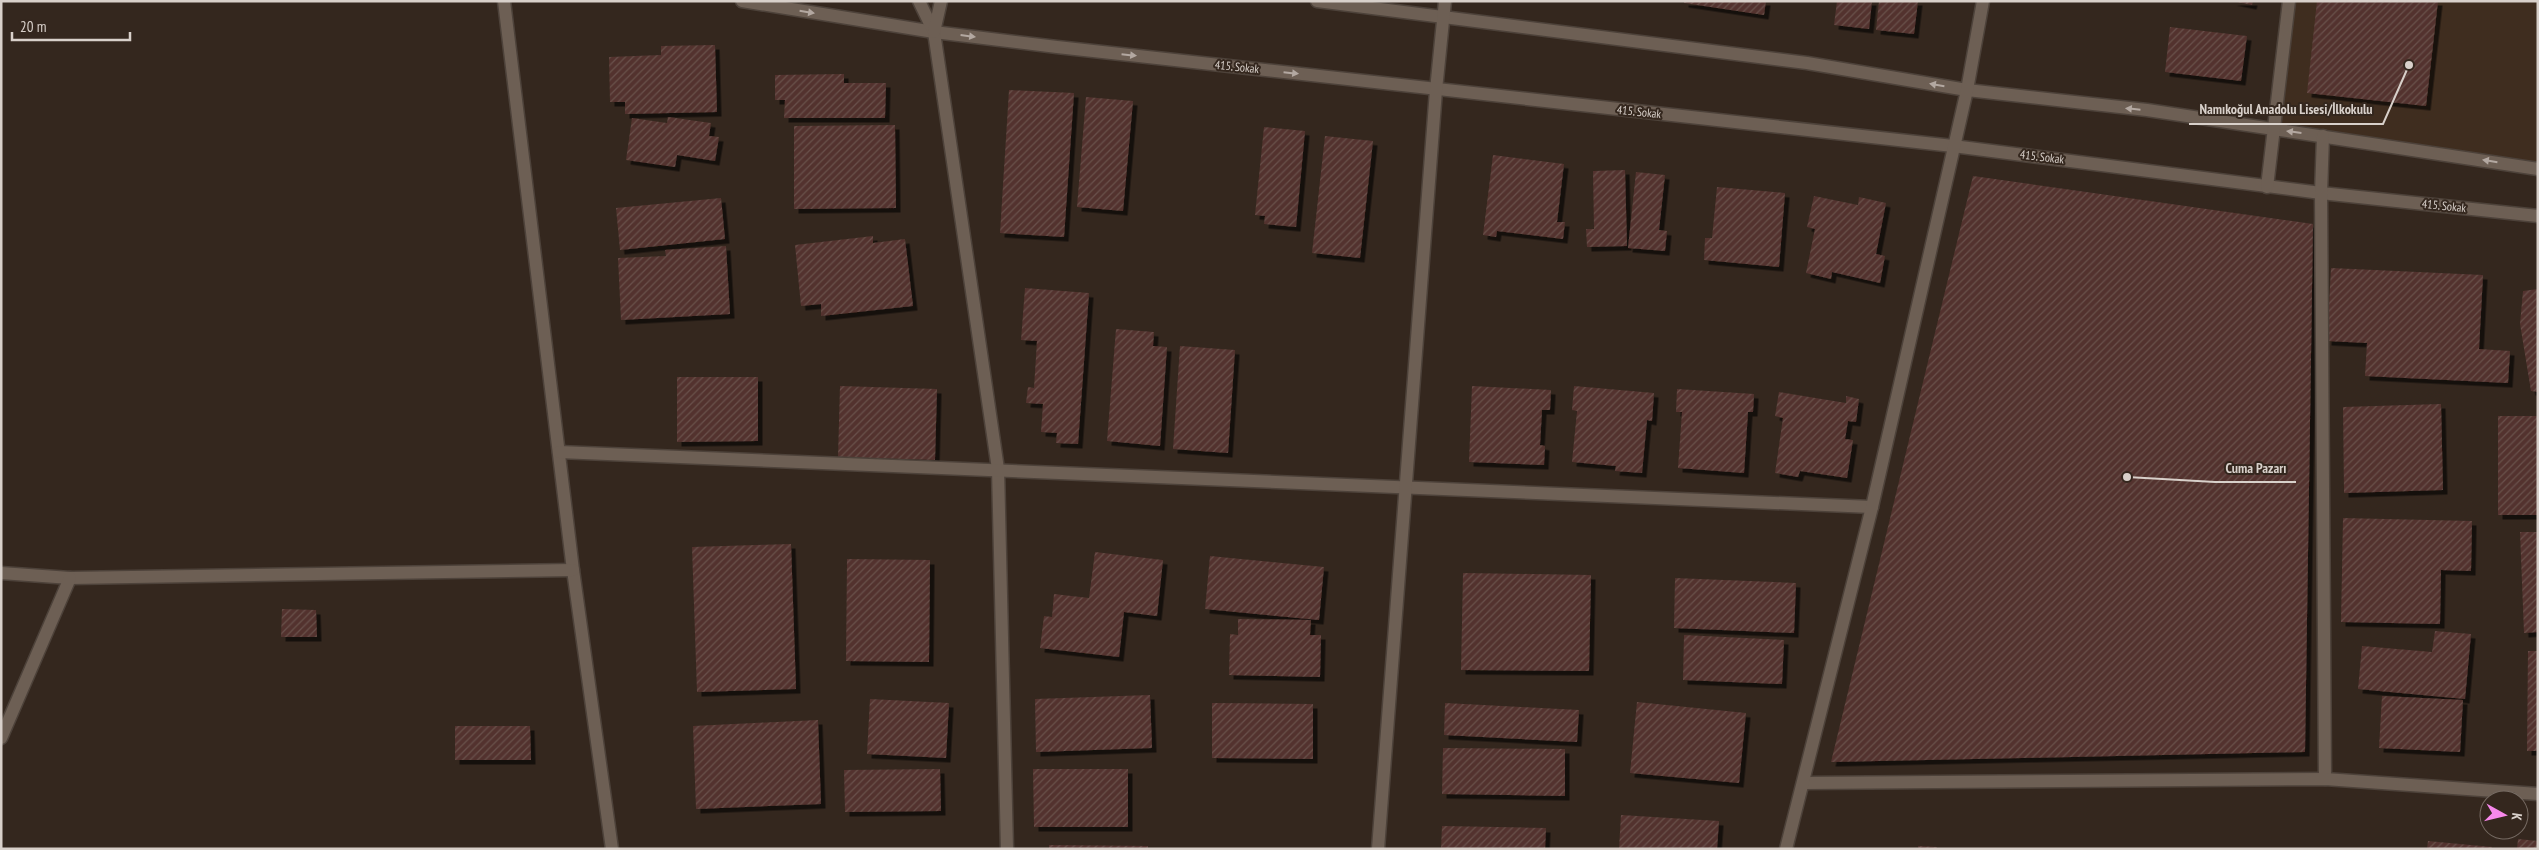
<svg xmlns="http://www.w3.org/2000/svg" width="2539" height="850" viewBox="0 0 2539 850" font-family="'PT Sans Narrow',sans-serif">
  <defs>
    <pattern id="building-hatch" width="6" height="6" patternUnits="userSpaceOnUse" patternTransform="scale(1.25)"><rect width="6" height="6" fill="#52332e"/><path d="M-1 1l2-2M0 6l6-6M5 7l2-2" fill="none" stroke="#6a504b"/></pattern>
    <filter id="shadow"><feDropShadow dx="4.5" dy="4.5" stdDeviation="0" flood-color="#0009"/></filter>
  </defs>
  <rect width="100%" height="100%" fill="#34271e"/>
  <path fill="#3f2d1f" d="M2289 1H2538V169L2273 130Z"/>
  <g fill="url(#building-hatch)" filter="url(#shadow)">
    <path d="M1684 1H1766L1764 15 1684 3Z"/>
    <path d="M1837 1H1872L1869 29 1834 25Z"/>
    <path d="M1879 1H1918L1914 34 1876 30Z"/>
    <path d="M2232 1H2253L2252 5Z"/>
    <path d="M2317 1H2438L2426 106 2307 93Z"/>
    <path d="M2170 27 2247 36 2241 81 2165 72Z"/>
    <path d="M715 45 717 112 625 114V102H610L609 57 661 55V46Z"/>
    <path d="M844 74V83H886L885 118H784L785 100H775V75Z"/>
    <path d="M1009 90 1074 93 1064 237 1000 233Z"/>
    <path d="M1086 97 1133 101 1123 211 1077 207Z"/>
    <path d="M668 117 711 123 709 136 719 137 715 161 677 155 675 167 626 160 632 118 667 123Z"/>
    <path d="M895 125 896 208 794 209V126Z"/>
    <path d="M1264 127 1305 131 1296 227 1264 224 1265 216 1255 215Z"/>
    <path d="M1325 136 1373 141 1360 258 1312 253Z"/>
    <path d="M1493 155 1564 164 1557 222H1565L1563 239 1497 231 1496 237 1483 235Z"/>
    <path d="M1625 170 1627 246 1587 247 1586 229H1594L1593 171Z"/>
    <path d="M1636 172 1665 175 1659 230 1667 231 1665 251 1628 248Z"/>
    <path d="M1973 176 2313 224 2305 752 1831 762Z"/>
    <path d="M1717 187 1785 193 1779 267 1704 260 1705 238H1712Z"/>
    <path d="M1814 196 1858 205 1859 197 1886 203 1876 254 1885 256 1880 283 1832 272 1831 279 1806 273 1815 229 1807 227Z"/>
    <path d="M721 198 725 239 620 250 616 208Z"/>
    <path d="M873 236V243L905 239 913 306 821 316V304L801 306 795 245Z"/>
    <path d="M726 246 730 314 621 320 618 258 666 256 665 250Z"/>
    <path d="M2331 268 2483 275 2479 349 2510 351 2508 383 2365 376 2367 343 2327 341Z"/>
    <path d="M1025 288 1089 293 1078 444 1056 443 1057 433 1041 432 1043 404 1026 403 1028 387 1034 388 1037 341 1021 340Z"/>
    <path d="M2538 289V392L2531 391 2520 324 2523 291Z"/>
    <path d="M1116 329 1154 332 1153 346 1167 347 1160 446 1107 441Z"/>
    <path d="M1180 346 1235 350 1228 453 1173 449Z"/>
    <path d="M677 377H758V441L677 442Z"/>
    <path d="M840 386 937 389 935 460 838 457Z"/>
    <path d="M1472 386 1551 390 1550 410H1542L1540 445 1545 446 1544 465 1469 462Z"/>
    <path d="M1574 386 1654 393 1652 421 1647 420 1642 473 1615 471 1616 466 1572 462 1577 411 1572 410Z"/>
    <path d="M1677 389 1754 394 1753 412H1748L1744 473 1678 468 1682 412H1676Z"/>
    <path d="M1779 392 1846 403V396L1859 399 1856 422 1848 421 1845 439 1853 440 1847 478 1800 471 1798 477 1775 473 1783 418 1775 416Z"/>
    <path d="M2441 404 2443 490 2344 493 2343 407Z"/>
    <rect x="2498" y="416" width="40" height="99"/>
    <path d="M2343 518 2472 521 2471 571 2441 570 2440 624 2341 622Z"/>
    <path d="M2520 532H2538V632L2524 633Z"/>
    <path d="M791 544 796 689 697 692 692 547Z"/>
    <path d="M1095 552 1163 560 1157 616 1124 612 1119 657 1040 648 1044 616 1052 617 1054 594 1089 598Z"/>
    <path d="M1210 556 1324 567 1319 620 1205 609Z"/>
    <path d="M847 559 930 560 929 662 846 661Z"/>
    <path d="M1463 573 1591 575 1589 671 1461 670Z"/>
    <path d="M1675 578 1796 583 1794 633 1674 628Z"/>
    <path d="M282 609 316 610 317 637H281Z"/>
    <path d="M1238 619 1311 620 1310 635H1321L1320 677 1229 675 1230 634 1238 635Z"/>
    <path d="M2435 631 2471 634 2465 699 2358 689 2362 646 2432 652Z"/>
    <path d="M1684 635 1784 640 1782 684 1683 680Z"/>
    <path d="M2528 651H2538V751H2527Z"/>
    <path d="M1150 695 1152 748 1036 752 1035 699Z"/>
    <path d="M2382 696 2463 700 2460 752 2379 748Z"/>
    <path d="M870 699 949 703 946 758 867 754Z"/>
    <path d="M1637 702 1746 713 1739 783 1630 773Z"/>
    <path d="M1212 703 1313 704V759L1212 758Z"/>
    <path d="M1445 703 1579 710 1577 742 1444 735Z"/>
    <path d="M818 720 821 804 696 809 693 726Z"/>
    <path d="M455 726H530L531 760H455Z"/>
    <path d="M1443 748 1565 749V796L1442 794Z"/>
    <path d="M940 769 941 811 845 812 844 770Z"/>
    <path d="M1033 769H1128V827H1034Z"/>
    <path d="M1621 815 1719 821 1717 849H1619Z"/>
    <path d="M1442 826 1546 828 1545 849H1441Z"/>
    <path d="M2518 839 2538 841V849H2517Z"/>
    <path d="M2428 841 2492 847V849H2427Z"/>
    <path d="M1049 845 1148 846V849H1049Z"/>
    <path d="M1918 846 1937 847V849H1918Z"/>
  </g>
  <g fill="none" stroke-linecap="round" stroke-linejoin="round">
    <g stroke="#4d423a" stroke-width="15">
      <g id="minor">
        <path d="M504 1 573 570 612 849"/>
        <path d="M742 1 934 32 1057 47 1953 146 2321 193 2538 216"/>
        <path d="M919 1 934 32 998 469 1007 849"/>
        <path d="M1317 1 1807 63 1967 90 2147 110 2538 169"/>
        <path d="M934 32 941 1"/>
        <path d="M2323 136 2321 193 2325 779"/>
        <path d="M2267 187 2289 1"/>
        <path d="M559 452 1872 507"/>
        <path d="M1 573 70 578 573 570"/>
        <path d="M1 738 70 578"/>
        <path d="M1803 783 2325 779 2538 794"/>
        <path d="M1378 849 1436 90 1445 1"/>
        <path d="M1786 849 1872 507 1967 90 1983 1"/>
      </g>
    </g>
    <use href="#minor" stroke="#6d5f54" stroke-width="12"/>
  </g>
  <defs><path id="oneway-solid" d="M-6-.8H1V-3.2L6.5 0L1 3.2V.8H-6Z" transform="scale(1.25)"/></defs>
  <g fill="#b3a8a1">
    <use href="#oneway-solid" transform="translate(807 12) rotate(9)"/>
    <use href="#oneway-solid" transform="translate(968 36) rotate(7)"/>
    <use href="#oneway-solid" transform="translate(1129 55) rotate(6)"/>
    <use href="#oneway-solid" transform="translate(1291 73) rotate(6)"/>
    <use href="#oneway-solid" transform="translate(1937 85) rotate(-170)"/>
    <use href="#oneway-solid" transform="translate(2133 109) rotate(-174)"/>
    <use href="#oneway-solid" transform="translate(2294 132) rotate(-173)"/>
    <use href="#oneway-solid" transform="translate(2490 161) rotate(-171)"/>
  </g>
  <g text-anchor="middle" stroke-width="4" stroke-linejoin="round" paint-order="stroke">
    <g font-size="12" fill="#d8d0ca" stroke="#34271e">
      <text transform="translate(1237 67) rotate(6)" y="4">415. Sokak</text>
      <text transform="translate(1639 112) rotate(6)" y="4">415. Sokak</text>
      <text transform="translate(2042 157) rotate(7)" y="4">415. Sokak</text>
      <text transform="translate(2444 206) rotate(6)" y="4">415. Sokak</text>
    </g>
  </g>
  <path fill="none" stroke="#d8d0ca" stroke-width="2" d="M2409 65L2383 124H2189M2127 477L2215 482H2296"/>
  <g fill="#d8d0ca" stroke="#34271e" stroke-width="2">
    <circle cx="2409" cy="65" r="5"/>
    <circle cx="2127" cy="477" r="5"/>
  </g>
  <g font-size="14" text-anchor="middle" font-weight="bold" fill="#d8d0ca" stroke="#34271e" stroke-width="4" stroke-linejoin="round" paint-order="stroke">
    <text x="2286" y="114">Namıkoğul Anadolu Lisesi/İlkokulu</text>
    <text x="2256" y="473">Cuma Pazarı</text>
  </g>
  <rect width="2539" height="850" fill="none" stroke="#d8d0ca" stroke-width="5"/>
  <g transform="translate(2504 815) rotate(98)"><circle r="24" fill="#34271e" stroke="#766b63"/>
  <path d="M0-4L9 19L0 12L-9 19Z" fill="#f788eb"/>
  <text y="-8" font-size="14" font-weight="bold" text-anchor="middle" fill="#d8d0ca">K</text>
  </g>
  <path d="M12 32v8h118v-8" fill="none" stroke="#d8d0ca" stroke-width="2.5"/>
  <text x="20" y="32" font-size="15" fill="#d8d0ca" stroke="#34271e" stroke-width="4" paint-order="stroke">20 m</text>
</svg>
